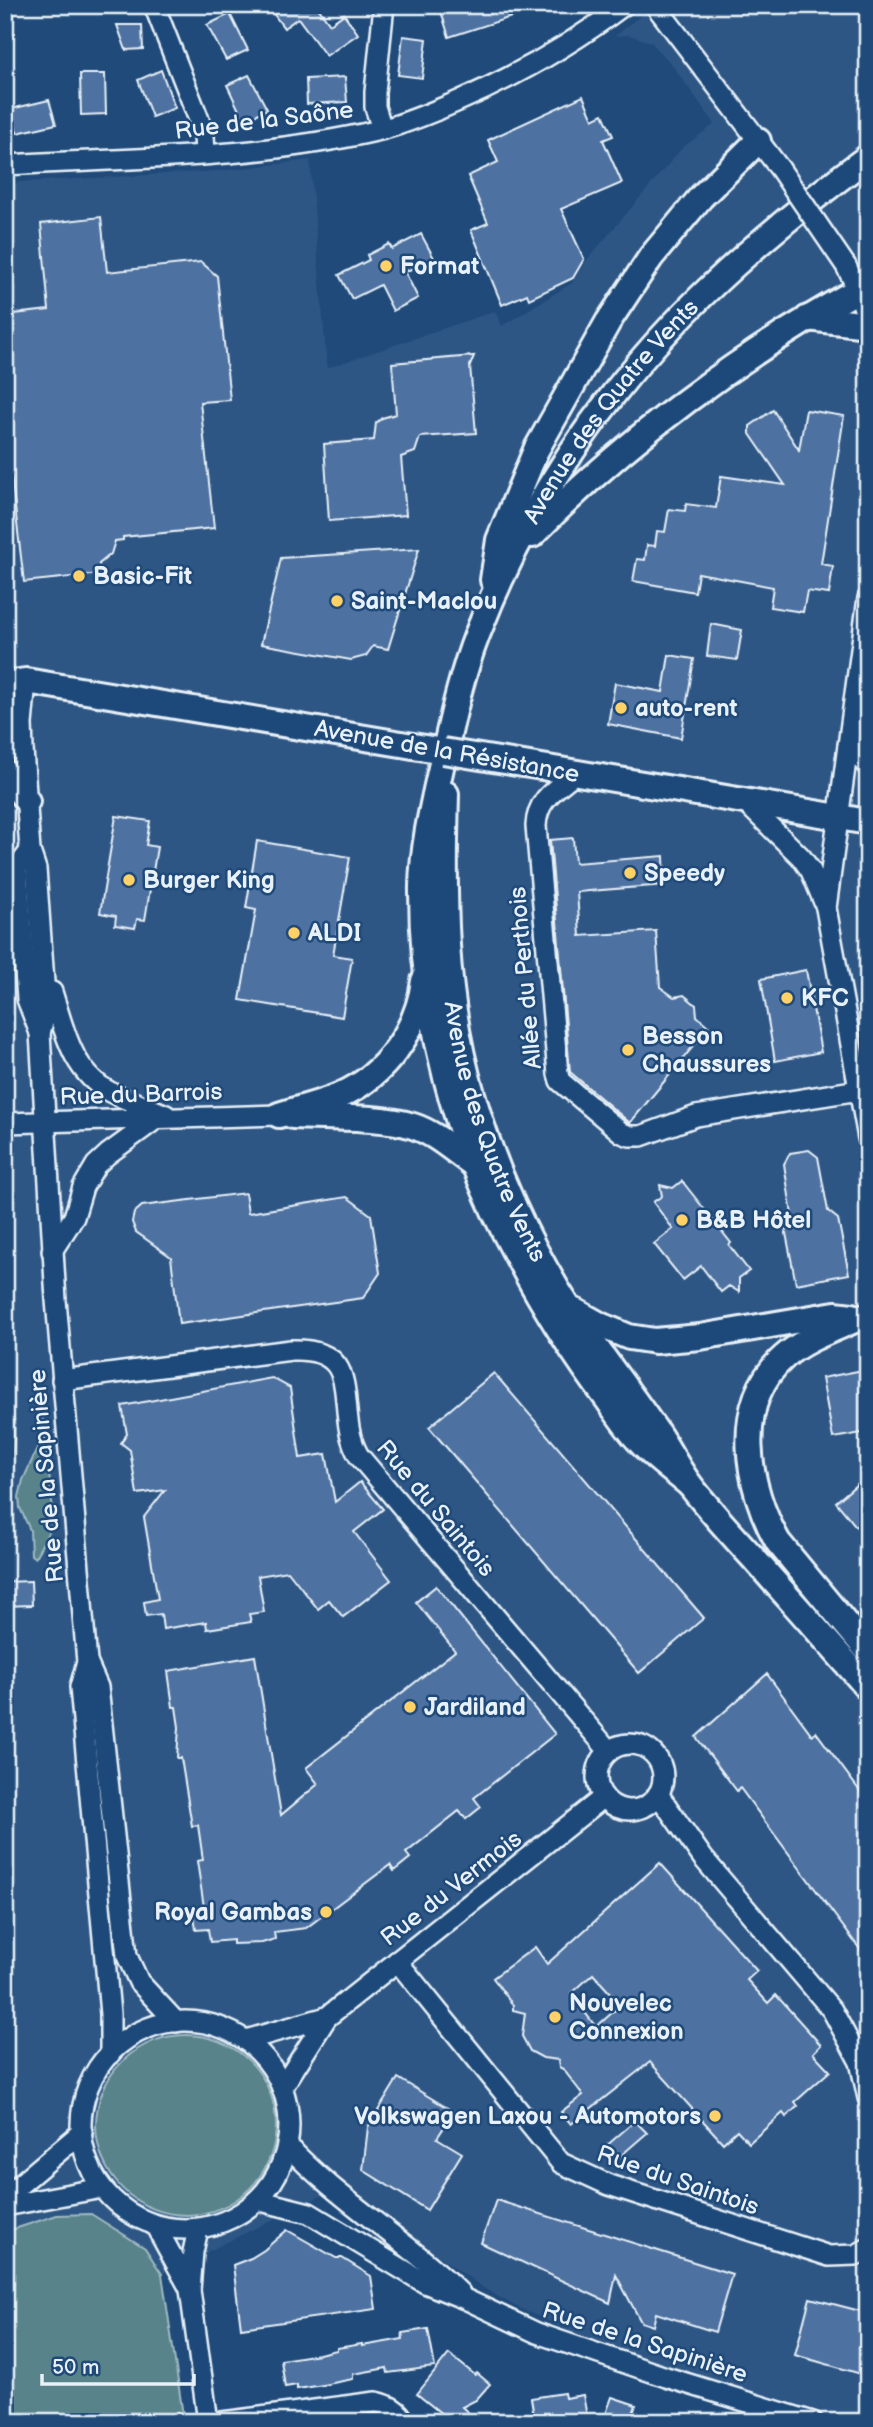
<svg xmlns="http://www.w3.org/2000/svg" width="873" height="2427" viewBox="0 0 873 2427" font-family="'Balsamiq Sans',sans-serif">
  <rect width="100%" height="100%" fill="#1f4a7a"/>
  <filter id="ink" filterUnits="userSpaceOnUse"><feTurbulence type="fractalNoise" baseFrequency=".0143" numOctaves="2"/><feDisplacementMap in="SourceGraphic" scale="14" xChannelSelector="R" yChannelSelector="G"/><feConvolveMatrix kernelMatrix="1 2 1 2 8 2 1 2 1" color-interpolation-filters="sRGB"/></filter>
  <g filter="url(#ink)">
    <path fill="#2d5685" d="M654 5H868V2422H858L607 2348 513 2305 485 2289 341 2186 162 2274 154 2259 57 2215 5 2232V183L218 171 310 160 327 368 495 311 502 326 572 283 586 261 683 147 715 124 672 65 651 42 629 35 615 36Z"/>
    <g fill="#59838a" stroke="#a0bac1" stroke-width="2">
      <path d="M40 1388 54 1521 35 1558 31 1555 30 1530 20 1508 19 1497 23 1480 42 1438Z"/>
      <path d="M5 1411 12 1414C18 1431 12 1465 5 1481Z"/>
      <circle cx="186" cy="2125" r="90"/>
      <path d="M91 2214 145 2248 162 2274 184 2422H5V2232L57 2215Z"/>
    </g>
    <g fill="#4e71a0" stroke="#e8f1f8" stroke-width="2" fill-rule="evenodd">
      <path d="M267 5H316L330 24 344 14 358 34 326 56 298 18 284 28Z"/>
      <path d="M439 5H536V9L449 37Z"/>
      <path d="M230 14 248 50 226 60 207 25Z"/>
      <path d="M117 25H142L143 49 126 50Z"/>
      <path d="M403 36 427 39 422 78 398 75Z"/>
      <path d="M161 70 175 108 152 117 138 80Z"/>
      <path d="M80 74H105L106 114 81 115Z"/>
      <path d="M249 75 267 109 244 121 227 85Z"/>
      <path d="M345 77 347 102 307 104 306 79Z"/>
      <path d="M583 96 593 119 603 114 613 136 603 140 622 183 561 209 584 259 573 278 529 299 527 294 502 305 471 230 488 223 468 176 498 162 488 140Z"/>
      <path d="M49 100 56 124 17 133 11 109Z"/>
      <path d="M101 217 107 272 201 262 217 276 230 400 200 402 214 528 123 537V540L115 541 111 554 99 564 100 574 24 582 5 423V315L49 310 41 224Z"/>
      <path d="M421 234 434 258 405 272 418 298 393 311 380 285 352 299 339 275 369 260 367 255 389 244 392 249Z"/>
      <path d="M474 356 470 366 476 433 420 437 415 452 401 457 406 515 329 521 324 444 374 440 376 423 382 418 396 414 392 363Z"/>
      <path d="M773 410 799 450 806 410 844 416 821 564 833 566 829 594 807 591 803 612 770 607 773 587 698 573 695 592 633 581 637 559 645 560 647 545 655 546 657 531 665 532 669 509 685 511 686 504 716 508 721 476 785 485 750 434V426Z"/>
      <path d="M419 549 388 649 373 646 366 656 351 660 261 644 281 558Z"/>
      <path d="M711 624 742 630 737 660 707 656Z"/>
      <path d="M669 655 694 659 681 738 608 724 615 683 663 692Z"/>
      <path d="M116 816 150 821 146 845 157 847 145 920 137 919 135 928 115 925 116 916 100 913Z"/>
      <path d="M573 838 575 863 664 856 665 885 577 892 580 936 656 931 660 987 674 997 684 995 696 1005 697 1016 709 1027 630 1123 570 1072 550 840Z"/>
      <path d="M257 841 350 857 333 955 352 958 342 1017 240 1000 256 910 246 908Z"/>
      <path d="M806 970 821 1052 775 1061 761 979Z"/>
      <path d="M809 1150 818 1157 828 1211 838 1219 849 1274 796 1284 785 1228 793 1221 784 1164 790 1153Z"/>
      <path d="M682 1181 731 1243 729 1245 749 1271 739 1278V1292L729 1286 721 1292 701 1266 683 1280 654 1244 673 1229 653 1202 662 1196 660 1185 673 1188Z"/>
      <path d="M245 1193 248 1213 347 1197 371 1215 380 1273 363 1298 179 1324 171 1257 136 1232 132 1222 134 1213 142 1206Z"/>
      <path d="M868 1369V1432L833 1438 822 1378Z"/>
      <path d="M494 1373 704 1618 639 1673 429 1427Z"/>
      <path d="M272 1378 290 1388 300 1458 326 1454 335 1502 360 1482 383 1509 354 1532 391 1580 343 1617 329 1600 318 1609 288 1571 258 1576 264 1612 249 1614 251 1622 207 1629 206 1622 163 1629 161 1614 146 1616 144 1602 158 1599 144 1517 165 1490 137 1494 130 1450 121 1443 127 1434 122 1406Z"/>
      <path d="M868 1475V1541L836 1502Z"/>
      <path d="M31 1581 32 1605 5 1606V1582Z"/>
      <path d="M436 1586 555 1734 474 1798 481 1807 466 1819 459 1811 406 1853 410 1858 394 1871 390 1865 306 1928 274 1932 275 1939 262 1943 233 1944V1940L210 1942 208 1929 196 1930 193 1908 204 1907 197 1861 203 1860 198 1825 192 1826 181 1758H177L179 1727 176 1707H173L168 1671 255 1656 281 1815 318 1784 306 1768 455 1651 416 1602Z"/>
      <path d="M767 1674 812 1735 816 1732 868 1802V1960L740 1788 737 1791 696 1737Z"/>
      <path d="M660 1863 757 1971 747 1980 768 2003 776 1995 821 2045 813 2053 830 2071 795 2102 798 2106 786 2117 783 2113 749 2143 737 2130 723 2143 650 2062 571 2124 561 2112 583 2095 563 2069 559 2067 558 2060 543 2058 530 2051 522 2036 525 2013 513 2010V2005L493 1978 535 1947 547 1964ZM593 1974 621 2005 596 2027 571 1994Z"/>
      <path d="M398 2078 454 2112 437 2138 462 2153 427 2210 363 2170 368 2127Z"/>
      <path d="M635 2121 647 2133 617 2159 605 2147Z"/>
      <path d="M496 2200 732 2274 715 2332 656 2313 653 2326 641 2322 616 2275 610 2303 481 2243Z"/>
      <path d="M287 2230 336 2258H342L371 2276 376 2309 241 2328 233 2265 251 2258 264 2250Z"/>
      <path d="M810 2298 868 2313V2376L795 2355Z"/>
      <path d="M428 2329 435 2367 388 2373 387 2368 353 2374V2379L323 2385 297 2389V2385L285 2387 281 2360 319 2354 337 2350V2348L362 2344V2346L403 2339 402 2333Z"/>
      <path d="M449 2354 475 2375 477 2373 490 2384 476 2400 462 2407 479 2422H452L417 2394Z"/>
      <path d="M564 2393 565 2398 583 2395 588 2422H570L569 2417 535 2422 531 2398Z"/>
      <path d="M612 2397 636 2405 630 2422H603Z"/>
    </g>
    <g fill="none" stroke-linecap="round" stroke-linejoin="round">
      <g stroke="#e8f1f8" stroke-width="24">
        <g id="minor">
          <path d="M154 5 198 117 204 135 205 154"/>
          <path d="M655 5 780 169"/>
          <path d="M382 129 375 107V92L384 5"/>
          <path d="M5 165C130 158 258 159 380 130 405 124 430 113 454 103 515 77 571 45 624 5"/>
          <path d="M846 266 858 290 868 321"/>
          <path d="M868 598 826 908 868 1138"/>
          <path d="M26 681 22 724 23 749 30 851 36 869 46 1010 40 1033"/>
          <path d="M848 746 868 766"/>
          <path d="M575 773C556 789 537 799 536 826L558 1074 560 1081 622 1133 630 1136H641L696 1116 859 1090"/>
          <path d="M744 801 801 857 811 871 826 907"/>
          <path d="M30 851 17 868 27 999 40 1033 56 1300 87 1662 80 1687 110 2014V2054"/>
          <path d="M52 992C64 1029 72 1072 110 1092 128 1101 148 1107 166 1115"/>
          <path d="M5 1123 279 1115"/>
          <path d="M52 1251 74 1217 83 1187 96 1165 108 1154 156 1119"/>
          <path d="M62 1380 291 1350C369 1347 332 1412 359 1456L609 1751"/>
          <path d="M87 1662 98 1687 127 1956 139 1982 176 2022"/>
          <circle cx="630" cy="1777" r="33"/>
          <path d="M658 1794 703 1858 832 2010 860 2062 868 2098"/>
          <path d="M397 1961 561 2163 609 2185 829 2256 856 2255 868 2248"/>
          <circle cx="185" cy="2125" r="104"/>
          <path d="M246 2040 327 2017"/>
          <path d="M282 2088 327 2017 604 1797"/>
          <path d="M287 2145C339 2201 406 2239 460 2293"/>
          <path d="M5 2197 82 2132"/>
          <path d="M257 2200 309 2213 425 2283 465 2299 537 2333 666 2377 813 2422"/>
          <path d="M5 2206 102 2188"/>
          <path d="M155 2225 190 2289"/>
          <path d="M198 2229 193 2252 190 2290 208 2422"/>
          <path d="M222 2422 376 2402C389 2405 398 2409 405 2422"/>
        </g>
      </g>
      <g stroke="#e8f1f8" stroke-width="30">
        <g id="major">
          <path d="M808 318 868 325"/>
          <path d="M532 535C625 440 742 354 858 290"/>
          <path d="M493 580 499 540 536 450 608 322 651 257 701 197 758 141"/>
          <path d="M5 684 26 681 443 751"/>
          <path d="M548 768 868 822"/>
          <path d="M5 773 27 801"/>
          <path id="s1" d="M446 794C443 895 443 996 472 1094 493 1167 528 1245 570 1310 597 1351 628 1390 656 1431 668 1448 677 1468 690 1485 710 1511 733 1536 756 1561 793 1603 831 1645 868 1688"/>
          <path d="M279 1115C299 1108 321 1104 341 1095 386 1075 418 1029 424 981"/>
          <path d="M293 1116C327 1118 382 1116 413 1126 435 1133 454 1151 473 1164"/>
          <path d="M575 1311 600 1325 629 1337 655 1341 700 1337 835 1314 852 1316"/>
          <path d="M861 1317C836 1329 805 1338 784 1357 731 1404 747 1488 778 1542L868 1651"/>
          <path id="s2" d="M689 1484C673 1471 655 1458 641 1443 629 1431 618 1414 608 1400 573 1354 543 1305 516 1254 455 1143 421 1014 422 886 423 844 433 804 442 763 452 720 461 676 477 635 511 547 558 464 616 391 687 300 775 226 868 157"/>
        </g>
      </g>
      <use href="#minor" stroke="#1f4a7a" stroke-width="19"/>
      <use href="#major" stroke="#1f4a7a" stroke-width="24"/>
      <g stroke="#e8f1f8" stroke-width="24" stroke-linecap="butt">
        <path id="minor-bridge" d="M780 169 846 266"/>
      </g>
      <g stroke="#e8f1f8" stroke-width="30" stroke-linecap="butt">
        <path id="major-bridge" d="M443 751 548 768"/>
      </g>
      <use href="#minor-bridge" stroke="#1f4a7a" stroke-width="19"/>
      <use href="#major-bridge" stroke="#1f4a7a" stroke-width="24"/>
    </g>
  </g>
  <g fill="#ffd166" stroke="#1f4a7a" stroke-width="2.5">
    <circle cx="386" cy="266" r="7"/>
    <circle cx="79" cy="576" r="7"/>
    <circle cx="337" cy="601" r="7"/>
    <circle cx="621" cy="708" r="7"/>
    <circle cx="630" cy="873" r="7"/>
    <circle cx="129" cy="880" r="7"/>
    <circle cx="294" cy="933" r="7"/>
    <circle cx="787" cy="998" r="7"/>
    <circle cx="628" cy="1050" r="7"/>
    <circle cx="682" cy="1220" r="7"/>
    <circle cx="410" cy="1707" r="7"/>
    <circle cx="326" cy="1912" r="7"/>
    <circle cx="555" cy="2017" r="7"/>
    <circle cx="715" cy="2116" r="7"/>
  </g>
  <g text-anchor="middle" stroke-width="5" stroke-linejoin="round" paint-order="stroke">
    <g font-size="24" fill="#e8f1f8" stroke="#1f4a7a">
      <text transform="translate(264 120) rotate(-7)" y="8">Rue de la Saône</text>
      <text dy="8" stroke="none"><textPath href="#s2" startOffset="1194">Avenue des Quatre Vents</textPath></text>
      <text transform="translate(447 751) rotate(10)" y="8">Avenue de la Résistance</text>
      <text transform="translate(525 978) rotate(-95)" y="8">Allée du Perthois</text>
      <text transform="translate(141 1094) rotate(-2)" y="8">Rue du Barrois</text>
      <text dy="8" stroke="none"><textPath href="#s1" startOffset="345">Avenue des Quatre Vents</textPath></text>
      <text transform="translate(46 1476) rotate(-95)" y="8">Rue de la Sapinière</text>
      <text transform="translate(436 1508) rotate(50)" y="8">Rue du Saintois</text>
      <text transform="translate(451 1888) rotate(-38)" y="8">Rue du Vermois</text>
      <text transform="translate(678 2180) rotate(19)" y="8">Rue du Saintois</text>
      <text transform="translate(645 2342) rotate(18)" y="8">Rue de la Sapinière</text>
    </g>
    <g font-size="24" font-weight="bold" fill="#e8f1f8" stroke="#1f4a7a" text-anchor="start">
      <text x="400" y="274">Format</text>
      <text x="93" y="584">Basic-Fit</text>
      <text x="351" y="609">Saint-Maclou</text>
      <text x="635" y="716">auto-rent</text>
      <text x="644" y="881">Speedy</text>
      <text x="143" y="888">Burger King</text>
      <text x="308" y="941">ALDI</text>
      <text x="801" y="1006">KFC</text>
      <text x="642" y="1044">Besson<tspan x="642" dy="28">Chaussures</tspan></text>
      <text x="696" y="1228">B&amp;B Hôtel</text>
      <text x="424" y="1715">Jardiland</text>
      <text x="312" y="1920" text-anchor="end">Royal Gambas</text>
      <text x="569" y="2011">Nouvelec<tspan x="569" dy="28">Connexion</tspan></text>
      <text x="701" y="2124" text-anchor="end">Volkswagen Laxou - Automotors</text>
    </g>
  </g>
  <rect width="873" height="2427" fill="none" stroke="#1f4a7a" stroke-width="28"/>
  <rect x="14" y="14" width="845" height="2399" fill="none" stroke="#e8f1f8" stroke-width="2.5" filter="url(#ink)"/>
  <path d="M42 2374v10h152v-10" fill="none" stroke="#e8f1f8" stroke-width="3.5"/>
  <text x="52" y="2374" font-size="21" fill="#e8f1f8" stroke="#1f4a7a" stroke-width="5" paint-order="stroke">50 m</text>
</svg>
